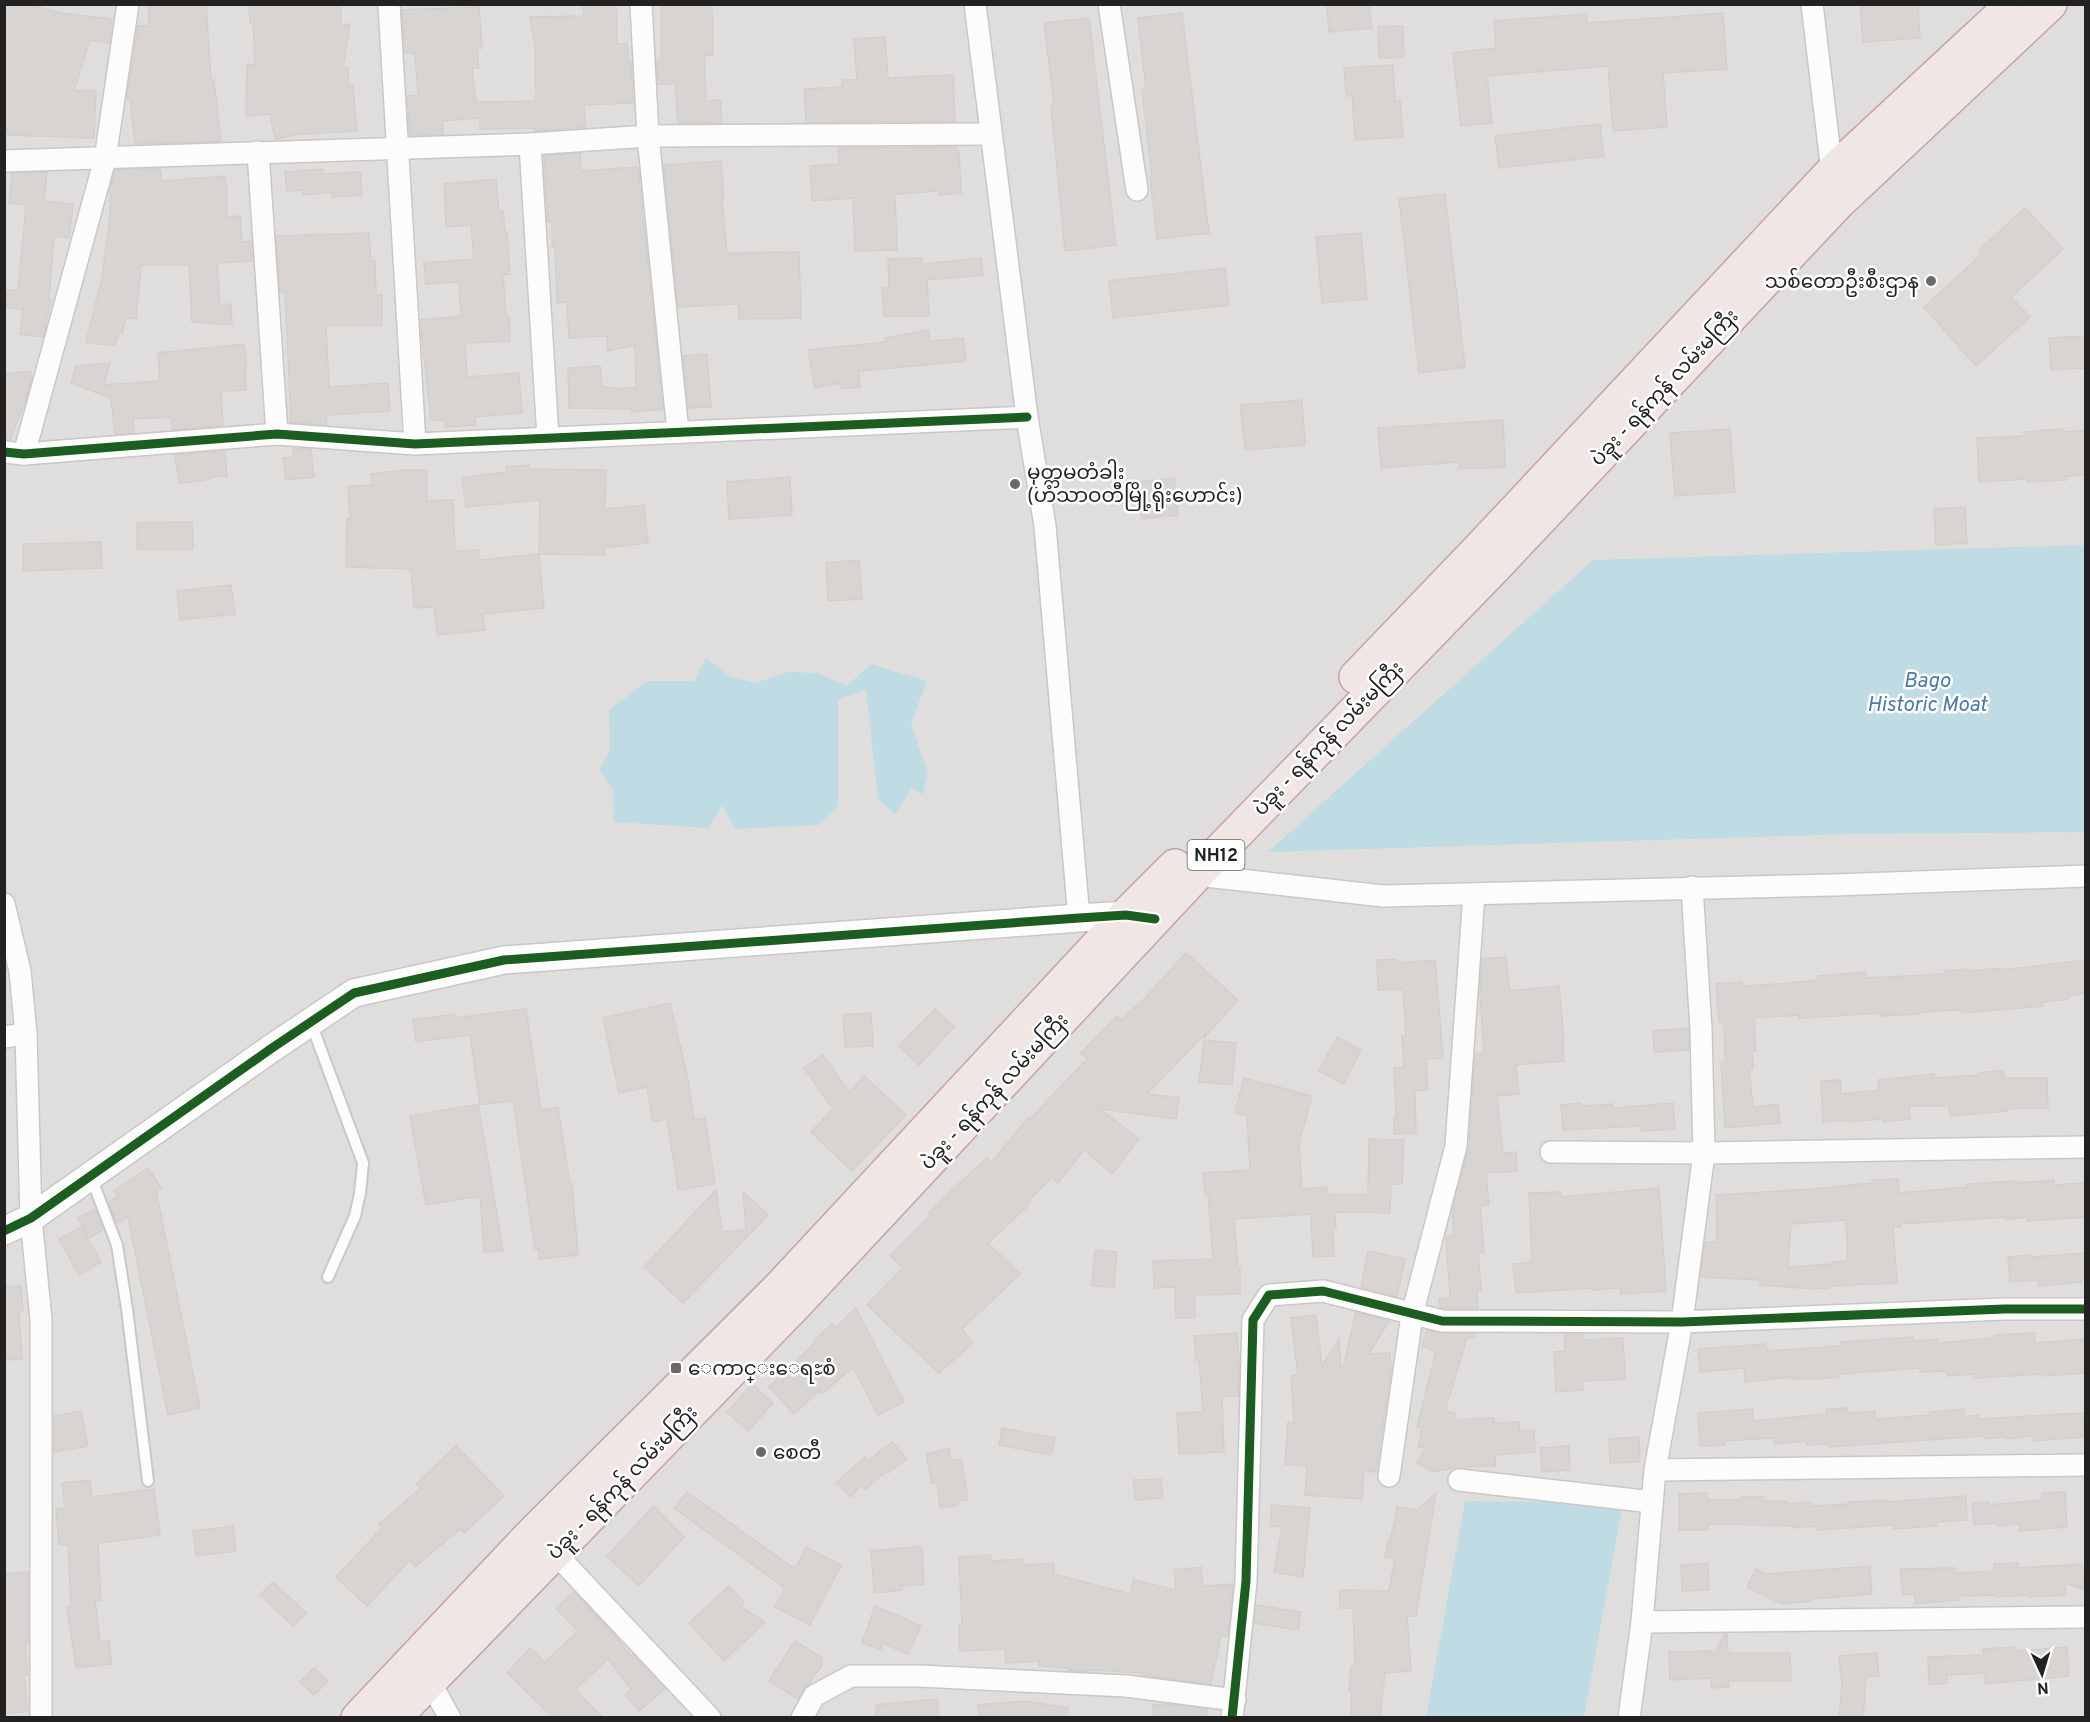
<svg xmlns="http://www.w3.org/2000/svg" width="2090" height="1722" viewBox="0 0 2090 1722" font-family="Overpass,'Noto Sans Myanmar',sans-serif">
  <rect width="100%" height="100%" fill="#f0eeeb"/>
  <rect fill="#dfdedc" x="5" y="5" width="2080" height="1712"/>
  <g fill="#bfdbe3">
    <path d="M2085 545V832L1849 834 1268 852 1593 560Z"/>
    <path d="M706 658 730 677 755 683 788 672 818 673 847 686 871 664 927 681 911 723 928 773 923 794 912 788 895 814 878 799 866 689 838 700V806L819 825 735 829 722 805 709 828 614 822 613 789 599 770 610 750 609 710 647 681H694Z"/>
    <path d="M1465 1501 1623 1503 1584 1717 1426 1718Z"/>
  </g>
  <g fill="#d7d4d2" stroke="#d3d0cc" stroke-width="1.5" fill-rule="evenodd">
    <path d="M4 4H26L62 13 112 19 109 43 90 40 74 90 96 91 94 138 8 135 7 130H4Z"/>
    <path d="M148 4H206L211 80H214L221 141 135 144 130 99H127L138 26H149Z"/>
    <path d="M249 4H341V25L350 24 343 68H348V86H353L357 131 301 134 275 139 270 114 246 116 247 64 255 65 253 22 250 23Z"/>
    <path d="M583 4H616L617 44H627L629 62H631L633 103 584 105 586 127 535 131V128L480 129V118L442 121 443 134 410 135 407 96 418 95 415 53H405L402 10 479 7 482 48 477 49 479 68H472L476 102 536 101 535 45 530 17 584 16Z"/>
    <path d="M661 4H712L713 55H704L706 101 720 100 722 123H678L675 84H658L657 61 661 60Z"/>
    <path d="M1327 4H1369L1372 28 1329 32Z"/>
    <path d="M1860 4H1918L1920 38 1863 42Z"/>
    <path d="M1182 13 1209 233 1157 239 1150 176H1152L1142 90 1146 89 1138 18Z"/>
    <path d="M1723 13 1727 69 1663 73 1667 127 1613 131 1608 66 1487 76 1492 123 1461 126 1453 53 1496 48 1494 21 1586 14 1587 23Z"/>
    <path d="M1089 18 1116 245 1065 251 1051 106 1054 105 1044 23Z"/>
    <path d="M1403 26 1404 57 1379 58 1378 27Z"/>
    <path d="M885 37 888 78 953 75 955 121 806 122 804 89 842 87V80H857L854 39Z"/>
    <path d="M1393 65 1395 101H1400L1403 137 1355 140 1352 95 1346 96 1344 68Z"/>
    <path d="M1600 124 1604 156 1499 168 1495 136Z"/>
    <path d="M956 147V152L959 151 961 193 939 195 938 191 898 194 895 196 897 250 855 251 853 198 812 201 810 166 839 164 838 148Z"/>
    <path d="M580 153 581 171 638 167 663 409 632 412 631 409 569 408 568 368 600 366 602 386 618 389 636 387 635 345 608 351 607 336 569 338 567 302 557 303 555 247H552V222H548L544 156Z"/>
    <path d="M721 161 724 199H722L727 253 799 252 801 318 739 319V304L678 307 664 165Z"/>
    <path d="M160 169 162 181 225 176 227 191V217L240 216 242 242 251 241 253 261 217 263 220 305 231 304 232 325 192 322 189 265H141L136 319 126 318 122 333 119 332 115 346 86 342 102 278 110 215V190L115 170Z"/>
    <path d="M323 169 324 174 360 172 362 195 332 197V192L303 195V190L287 191 285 172Z"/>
    <path d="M47 172 44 201 73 204 69 238 54 236 49 299 51 300 43 337 20 334 23 309 6 308 7 290H18L26 205 9 203 12 173Z"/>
    <path d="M496 179 499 212 503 211 505 232H507L510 274 503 275 506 316H509L510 341 465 343 467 377 519 373 522 413 475 417 476 425 445 427V420H431L420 320 461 316 459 282 426 284 424 263 474 259 471 225 446 227 444 184Z"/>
    <path d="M1445 194 1465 367 1419 373 1399 199Z"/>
    <path d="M2025 208 2063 249 2011 297 2030 317 1976 366 1924 307 1982 254 1979 250Z"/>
    <path d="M369 233 371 261H375L376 295H382V325H326L329 387 388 383 390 411 326 415 327 425 291 422 285 292H280L276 236Z"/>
    <path d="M1361 233 1367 299 1322 303 1316 237Z"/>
    <path d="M922 258V264L981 258 983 275 927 280 929 316H884L882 288H889L888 259Z"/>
    <path d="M1225 268 1229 305 1113 318 1109 281Z"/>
    <path d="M929 330 930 341 963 338 966 361 859 371 860 387 841 389 840 383 815 388 808 350 886 342 885 338Z"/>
    <path d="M2085 336V368L2051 370 2049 338Z"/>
    <path d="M244 344 247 366H245L246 390 221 391 223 425 172 430 171 417 133 419 134 433 115 434 111 398 71 383 76 366 110 363 104 385 160 381 158 353Z"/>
    <path d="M707 354 711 407 688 408 683 356Z"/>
    <path d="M31 371 32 378 26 399 10 440 4 439V374Z"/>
    <path d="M1302 400 1305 445 1245 450 1240 405Z"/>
    <path d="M1503 420 1505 467 1459 469V462L1381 468 1378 428Z"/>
    <path d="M1730 429 1735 492 1675 496 1670 433Z"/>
    <path d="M2062 429V432L2085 430V475L2066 476V480L2028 482 2027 479 1979 482 1977 438 2024 436V432Z"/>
    <path d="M293 448 311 449 314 477 286 480 283 458 294 457Z"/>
    <path d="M225 451 227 476 209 477 210 479 179 484 175 455Z"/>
    <path d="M529 465 530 469 606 470 605 509 644 505 648 543 605 548 604 555 539 554 540 500 466 507 462 478 506 472V467Z"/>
    <path d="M407 470H427V501L453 500 455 551 478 550 479 560 539 554 544 608 483 614 485 630 437 635 434 607 414 608 411 569 346 567 347 519H350L348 486 373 485 371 474Z"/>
    <path d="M790 477 792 515 729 519 727 482Z"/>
    <path d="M1174 478 1178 515 1142 519 1138 482Z"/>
    <path d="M1965 507 1967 543 1936 545 1934 509Z"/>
    <path d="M192 522 193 549H137V523Z"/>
    <path d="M101 542 102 568 23 571V544Z"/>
    <path d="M859 560 862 599 828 601 826 563Z"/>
    <path d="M231 585 235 614 180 620 177 591Z"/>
    <path d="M1186 953 1238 1000 1204 1038 1205 1034 1147 1094 1179 1098 1176 1119 1100 1109 1139 1139 1112 1174 1084 1150 1058 1183 1051 1178 1028 1202 1030 1204 988 1243 1020 1274 962 1329 973 1343 939 1373 867 1305 903 1268 890 1256 931 1215 929 1213 952 1190 987 1158 991 1163 1028 1118 1030 1119 1087 1059 1081 1053 1117 1016 1121 1020 1145 998Z"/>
    <path d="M1506 957 1510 991 1559 986 1564 1039H1563L1564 1061 1516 1065 1519 1094 1497 1096 1503 1153 1516 1152 1517 1171 1486 1173 1489 1205H1480L1484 1252H1478L1481 1290H1477L1478 1308H1444L1440 1307 1439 1299 1450 1298 1446 1237 1454 1235 1452 1211 1469 1147 1475 1054 1484 1053 1480 995 1482 959Z"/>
    <path d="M1397 959V963L1435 960 1443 1058 1426 1059 1428 1090 1415 1091 1416 1133 1394 1134V1117H1396L1394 1068 1404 1067 1402 1036H1406L1403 989 1378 990 1377 960Z"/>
    <path d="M2085 960V993L2068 996V999L2043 1002V1006L1961 1013V1010L1920 1012V1014L1880 1016V1013L1821 1017 1799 1018V1015L1754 1018 1756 1051H1752L1753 1069H1749L1753 1107 1778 1104 1780 1123 1725 1128 1721 1062 1725 1061 1724 1023H1719L1716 984 1742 982V986L1777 984 1818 980V976L1866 972 1867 978 1945 974V971L1966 969V971L2003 968V970Z"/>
    <path d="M670 1003 688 1079 694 1120 705 1118 715 1184 678 1190 667 1119 653 1122 647 1087 619 1093 603 1018Z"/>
    <path d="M526 1009 541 1110 558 1107 570 1185 572 1184 578 1255 539 1259V1249H535L513 1101 480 1105 470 1035 416 1042 413 1020 454 1014 455 1018Z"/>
    <path d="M935 1009 954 1027 919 1065 899 1046Z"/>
    <path d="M871 1013 873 1046 845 1047 843 1015Z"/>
    <path d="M1688 1028 1689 1050 1654 1052 1653 1031Z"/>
    <path d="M1337 1037 1361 1050 1343 1084 1319 1071Z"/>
    <path d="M1204 1040 1236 1043 1232 1085 1199 1082Z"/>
    <path d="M823 1055 849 1092 864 1076 906 1115 852 1171 811 1132 833 1109 804 1068Z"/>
    <path d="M2003 1070 2004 1078H2047L2048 1108 2006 1109 2007 1111 1950 1116 1949 1106H1909L1910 1119 1883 1122V1119L1847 1122V1120L1823 1122 1821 1081 1840 1080 1841 1094 1879 1090 1878 1080 1934 1074V1078L1978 1075V1073Z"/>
    <path d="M1244 1078 1312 1096 1299 1143 1302 1189 1327 1187 1328 1195H1368L1369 1139 1404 1140 1402 1184H1391L1390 1213 1335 1212 1336 1228 1333 1229 1334 1256 1313 1257 1311 1214 1234 1219 1238 1268H1240V1294L1195 1295V1318H1176L1175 1287 1154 1288 1153 1261 1213 1259 1208 1193 1205 1194 1203 1173 1250 1170 1247 1116 1235 1113Z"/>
    <path d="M1581 1103 1582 1106 1613 1104V1108L1673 1103 1675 1129 1642 1131 1641 1126 1563 1130 1561 1105Z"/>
    <path d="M478 1104 492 1184 503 1251 484 1252 480 1196 426 1205 410 1116Z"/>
    <path d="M148 1168 161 1188 156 1191 200 1408 168 1415 128 1217 117 1223 108 1202 118 1197 114 1191Z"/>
    <path d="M1898 1179 1899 1193 1968 1187 1967 1184 2016 1181 2017 1183 2054 1180V1185L2085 1183V1217L2027 1221V1217L2006 1220V1217L1901 1224V1227H1893L1897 1283 1829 1286V1288L1813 1289 1760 1285V1280L1701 1277 1705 1242H1717L1716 1195 1812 1189 1872 1183V1180ZM1846 1220 1848 1261 1832 1262V1264L1788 1267 1791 1224Z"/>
    <path d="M1659 1188 1666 1291 1621 1294 1620 1288 1592 1290V1288L1516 1293 1513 1264 1532 1262 1529 1193 1561 1192V1197Z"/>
    <path d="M716 1190 722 1232 746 1230 743 1192 768 1215 683 1303 644 1267Z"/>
    <path d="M95 1209 103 1230 89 1238 78 1218Z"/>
    <path d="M81 1227 101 1262 79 1275 59 1239Z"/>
    <path d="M1095 1250 1117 1252 1114 1287 1092 1286Z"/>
    <path d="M1368 1251 1405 1259 1397 1297 1361 1287Z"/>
    <path d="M2085 1253V1278L2081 1279 2082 1282 2039 1286V1280L2010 1282 2008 1257 2032 1255 2033 1257Z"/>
    <path d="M21 1286 23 1311 19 1312 22 1359 4 1360V1287Z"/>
    <path d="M856 1308 904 1402 878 1415 853 1367 822 1394 819 1391 794 1414 769 1387 815 1343 814 1341 832 1324 836 1328Z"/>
    <path d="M1356 1312 1389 1321 1369 1354 1390 1353 1391 1369 1376 1472 1364 1471 1362 1499 1305 1495 1307 1466 1285 1464 1288 1422 1294 1423 1291 1375H1298L1291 1318 1316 1315 1322 1366 1339 1340 1341 1368H1343Z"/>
    <path d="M1427 1330 1442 1334H1476L1475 1338H1467L1445 1411 1455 1413 1454 1420 1494 1418V1423L1519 1422 1520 1431 1534 1430 1535 1452 1495 1455 1496 1466 1460 1467 1433 1472 1417 1463 1425 1448 1418 1447 1422 1428 1417 1427 1436 1351 1422 1346Z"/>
    <path d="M1237 1333 1239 1362 1238 1396 1222 1397 1224 1452 1179 1454 1177 1413 1203 1412 1199 1360H1196L1194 1336Z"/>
    <path d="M2035 1333V1343L2085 1339V1373L2044 1376V1374L1974 1378V1374L1947 1376 1946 1371 1920 1372V1368L1839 1374V1377L1816 1379H1792V1377L1745 1382 1744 1368 1700 1372 1698 1349 1766 1344 1767 1351 1841 1346V1342L1913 1337 1914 1341 1938 1339V1343L1994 1338V1335Z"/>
    <path d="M1564 1334H1583V1340L1623 1338 1625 1379 1582 1381 1583 1390 1556 1392 1554 1352 1565 1351Z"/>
    <path d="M752 1384 773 1403 748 1431 727 1412Z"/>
    <path d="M1847 1408 1848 1413 1875 1411 1876 1419 1930 1415V1412L1964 1409V1417L1979 1415V1419L2083 1413 2084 1437 2033 1441 2032 1436 2007 1439 2006 1437 1984 1439V1436L1829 1447 1828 1444 1806 1445V1441L1774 1444 1773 1438 1725 1441V1445L1700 1446 1698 1413 1753 1409V1421L1826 1414V1409Z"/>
    <path d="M81 1411 88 1446 54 1452V1416Z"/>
    <path d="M1002 1428 1055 1438 1051 1455 999 1445Z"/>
    <path d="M1639 1437 1640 1462 1610 1463 1609 1439Z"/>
    <path d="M892 1442 907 1459 888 1473 886 1471 865 1490 861 1485 851 1497 836 1483 865 1457 868 1461Z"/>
    <path d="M456 1446 504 1496 464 1533 460 1529 415 1567 410 1560 367 1606 336 1577 382 1528 379 1524 421 1488 416 1484Z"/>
    <path d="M1569 1446 1570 1470 1542 1472 1540 1448Z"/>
    <path d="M949 1449 951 1461 961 1459 968 1500 958 1501V1505L940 1508 937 1482 932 1483 926 1454Z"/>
    <path d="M1161 1479 1163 1498 1136 1500 1133 1480Z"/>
    <path d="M90 1480 92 1497 154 1489 160 1535 98 1543 101 1600H95L100 1642 109 1641 112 1664 76 1668 67 1608 71 1607 68 1544 59 1545 56 1509 65 1508 62 1483Z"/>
    <path d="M687 1492 795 1569 806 1547 841 1565 810 1625 775 1607 785 1588 674 1508Z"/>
    <path d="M2065 1492 2067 1527 2020 1531V1524L1997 1526 1996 1523 1974 1525 1972 1503 1989 1502V1505L2042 1500V1493Z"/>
    <path d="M1436 1493 1416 1617 1407 1616 1411 1671 1385 1673 1380 1718H1351L1352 1692 1349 1691 1351 1666H1355L1353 1608H1340V1590L1389 1591 1395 1558 1385 1557 1389 1538H1391L1397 1507 1418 1510Z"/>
    <path d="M1707 1493 1708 1500H1741V1497H1763V1501H1786V1504L1811 1502V1506L1849 1504V1502L1886 1500V1502L1966 1496 1967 1520 1936 1522 1937 1526 1893 1529V1525L1817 1530 1816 1526 1792 1528V1526L1766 1525 1708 1524V1530H1679V1494Z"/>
    <path d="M1272 1505 1310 1508 1303 1577 1274 1572 1282 1527 1270 1526Z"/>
    <path d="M654 1506 684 1537 639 1586 607 1556Z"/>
    <path d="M233 1526 236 1551 196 1556 193 1531Z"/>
    <path d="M922 1546 924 1584 902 1586V1590L874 1593 871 1551Z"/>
    <path d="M991 1555V1561L1022 1559V1565L1054 1563V1574L1130 1594 1133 1580 1176 1590 1174 1570 1201 1567 1203 1586 1233 1584 1228 1636H1221L1211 1684 1143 1675V1673L1091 1670 1090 1672 1068 1670V1668L1039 1666V1661L1006 1663 1005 1649 960 1651 959 1626H962L959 1557Z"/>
    <path d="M1708 1563 1709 1590 1682 1591 1681 1565Z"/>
    <path d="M2018 1563V1568L2082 1564 2084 1590 2065 1583 2066 1595 2028 1597V1595L1996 1597V1595L1958 1596V1600L1915 1604V1594L1903 1595 1900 1569 1955 1568 1956 1573 1994 1571V1564Z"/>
    <path d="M1870 1566 1872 1594 1811 1599 1812 1601 1782 1604 1747 1587 1756 1569 1766 1574Z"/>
    <path d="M28 1572V1643H25L28 1675H24L28 1711 4 1714V1574Z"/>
    <path d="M273 1582 306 1613 293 1626 260 1595Z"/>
    <path d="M729 1586 744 1602 741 1607 765 1622 724 1661 689 1623Z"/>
    <path d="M574 1592 614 1634 631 1656 633 1655 665 1689 639 1711 625 1694 631 1689 608 1659 575 1690 604 1718H554L507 1673 530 1648 545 1662 578 1631 556 1608Z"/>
    <path d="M1256 1605 1301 1612 1298 1630 1255 1623Z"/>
    <path d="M875 1606 921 1626 908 1654 883 1643 881 1649 862 1643Z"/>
    <path d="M1724 1634H1727L1728 1653H1790L1791 1681H1729V1687L1711 1688V1678L1670 1680 1669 1652 1712 1651V1658Z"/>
    <path d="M795 1641 822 1658V1665L798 1699 769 1681Z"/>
    <path d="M2016 1647V1651L2067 1647 2069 1676 1985 1684 1984 1673 1947 1675V1683L1929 1685 1928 1657 1983 1655V1649Z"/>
    <path d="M1877 1653 1879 1676 1866 1677 1863 1718H1839L1842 1686 1839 1656Z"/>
    <path d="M314 1668 328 1681 314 1695 300 1682Z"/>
    <path d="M937 1699 939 1718H876V1705Z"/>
    <path d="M1024 1701 1068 1708 1067 1718H979L978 1705Z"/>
    <path d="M1166 1704 1207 1709 1206 1718H1154L1153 1705Z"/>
  </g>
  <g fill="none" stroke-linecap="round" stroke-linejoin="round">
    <g stroke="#c9c8c7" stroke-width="14">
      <g id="service">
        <path d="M311 1023 363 1163 360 1193 355 1216 328 1277"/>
        <path d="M91 1177 117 1245 127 1309 148 1481"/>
      </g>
    </g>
    <g stroke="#c9c8c7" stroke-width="24">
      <g id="minor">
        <path d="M389 4 415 444"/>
        <path d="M641 4 648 136 678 432"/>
        <path d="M975 4 1027 417 1045 526 1079 918"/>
        <path d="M1109 4 1137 190"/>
        <path d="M1812 4 1833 180"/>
        <path d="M530 144 548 437"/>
        <path d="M258 152 277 434"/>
        <path d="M4 161 530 144 648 136 991 134"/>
        <path d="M4 452 24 454 277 434 415 444 1027 417"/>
        <path d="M24 454 105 159 128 4"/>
        <path d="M1188 874 1383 896 1834 885 2086 876"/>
        <path d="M4 904 20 971 26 1034 31 1218 41 1320V1718"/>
        <path d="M4 1037 26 1034"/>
        <path d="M1551 1152 1704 1153 2086 1147"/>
        <path d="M1655 1470 2086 1465"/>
        <path d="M1389 1476 1412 1315 1456 1146 1474 894"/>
        <path d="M1459 1480 1652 1502"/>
        <path d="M554 1552 710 1718"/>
        <path d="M1642 1622 2086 1617"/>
        <path d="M429 1680 450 1718"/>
        <path d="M802 1718 814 1696 851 1676H919L1126 1686 1235 1700"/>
        <path d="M1232 1718 1246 1581 1253 1320 1269 1295 1323 1291 1442 1321 1682 1322 2004 1309H2086"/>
        <path d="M1629 1718 1642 1622 1655 1470 1682 1322 1704 1153 1701 1029 1692 887"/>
      </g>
    </g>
    <g stroke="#c9c8c7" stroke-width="30">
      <path id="tertiary" d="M4 1231 31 1218 272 1048 354 993 504 960 1079 918 1126 915 1139 917"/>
    </g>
    <g stroke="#c5a2ac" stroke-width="36">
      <g id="trunk">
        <path d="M1356 677 1479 549 1831 173 2013 4"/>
        <path d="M358 1718 532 1534 779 1288 1126 915 1175 866"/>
        <path d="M394 1718 796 1304 1196 875 1496 566 1838 203 2050 4"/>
      </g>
    </g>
    <use href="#service" stroke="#fdfcfc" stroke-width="10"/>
    <use href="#minor" stroke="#fdfcfc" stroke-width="21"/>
    <use href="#tertiary" stroke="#fdfcfc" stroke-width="27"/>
    <use href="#trunk" stroke="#f0e6e4" stroke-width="33"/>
    <g stroke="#fff" stroke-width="13">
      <g id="cycleway">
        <path d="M4 452 24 454 277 434 415 444 1027 417"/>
        <path d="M4 1231 31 1218 272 1048 354 993 504 960 1079 918 1126 915 1155 919"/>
        <path d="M1232 1718 1246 1581 1253 1320 1269 1295 1323 1291 1442 1321 1682 1322 2004 1309H2086"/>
      </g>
    </g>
    <use href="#cycleway" stroke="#1b5e20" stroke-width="9"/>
  </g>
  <g fill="#6a6968" stroke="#fff" stroke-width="2">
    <circle cx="1931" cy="281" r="6"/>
    <circle cx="1015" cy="484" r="6"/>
    <rect x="670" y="1362" width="12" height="12" rx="3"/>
    <circle cx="761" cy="1452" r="6"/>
  </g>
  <g text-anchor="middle" stroke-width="5" stroke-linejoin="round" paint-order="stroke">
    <rect fill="#fff" stroke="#646464" stroke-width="1.5" x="1187.5" y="840" width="57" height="30" rx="4.5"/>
    <g font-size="18" font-weight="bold" fill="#222">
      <text x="1216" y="861">NH12</text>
    </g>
    <g font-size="20" fill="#222" stroke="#fff" text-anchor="start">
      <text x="1919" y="288" text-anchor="end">သစ်တောဦးစီးဌာန</text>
      <text x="1027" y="479">မုတ္တမတံခါး<tspan x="1027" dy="23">(ဟံသာဝတီမြို့ရိုးဟောင်း)</tspan></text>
      <text x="688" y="1375">ေကာင္းေရႊစံ</text>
      <text x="773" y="1459">စေတီ</text>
    </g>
    <g font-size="20" fill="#222" stroke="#fff">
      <text transform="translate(1664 387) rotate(-47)" y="7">ပဲခူး - ရန်ကုန် လမ်းမကြီး</text>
      <text transform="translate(1328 738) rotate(-46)" y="7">ပဲခူး - ရန်ကုန် လမ်းမကြီး</text>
      <text transform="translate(994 1091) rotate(-47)" y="7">ပဲခူး - ရန်ကုန် လမ်းမကြီး</text>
      <text transform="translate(622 1482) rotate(-46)" y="7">ပဲခူး - ရန်ကုန် လမ်းမကြီး</text>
    </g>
    <g font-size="21" font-style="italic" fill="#4a7aab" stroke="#fff">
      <text x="1927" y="687">Bago<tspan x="1927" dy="24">Historic Moat</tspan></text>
    </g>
  </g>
  <rect width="2090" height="1722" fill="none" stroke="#222222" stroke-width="12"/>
  <g transform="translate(2042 1674) rotate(176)" stroke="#ffffff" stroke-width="4.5" paint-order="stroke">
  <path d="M0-4.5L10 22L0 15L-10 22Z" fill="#222222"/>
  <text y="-9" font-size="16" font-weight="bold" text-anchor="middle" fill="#222222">N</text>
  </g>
</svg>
